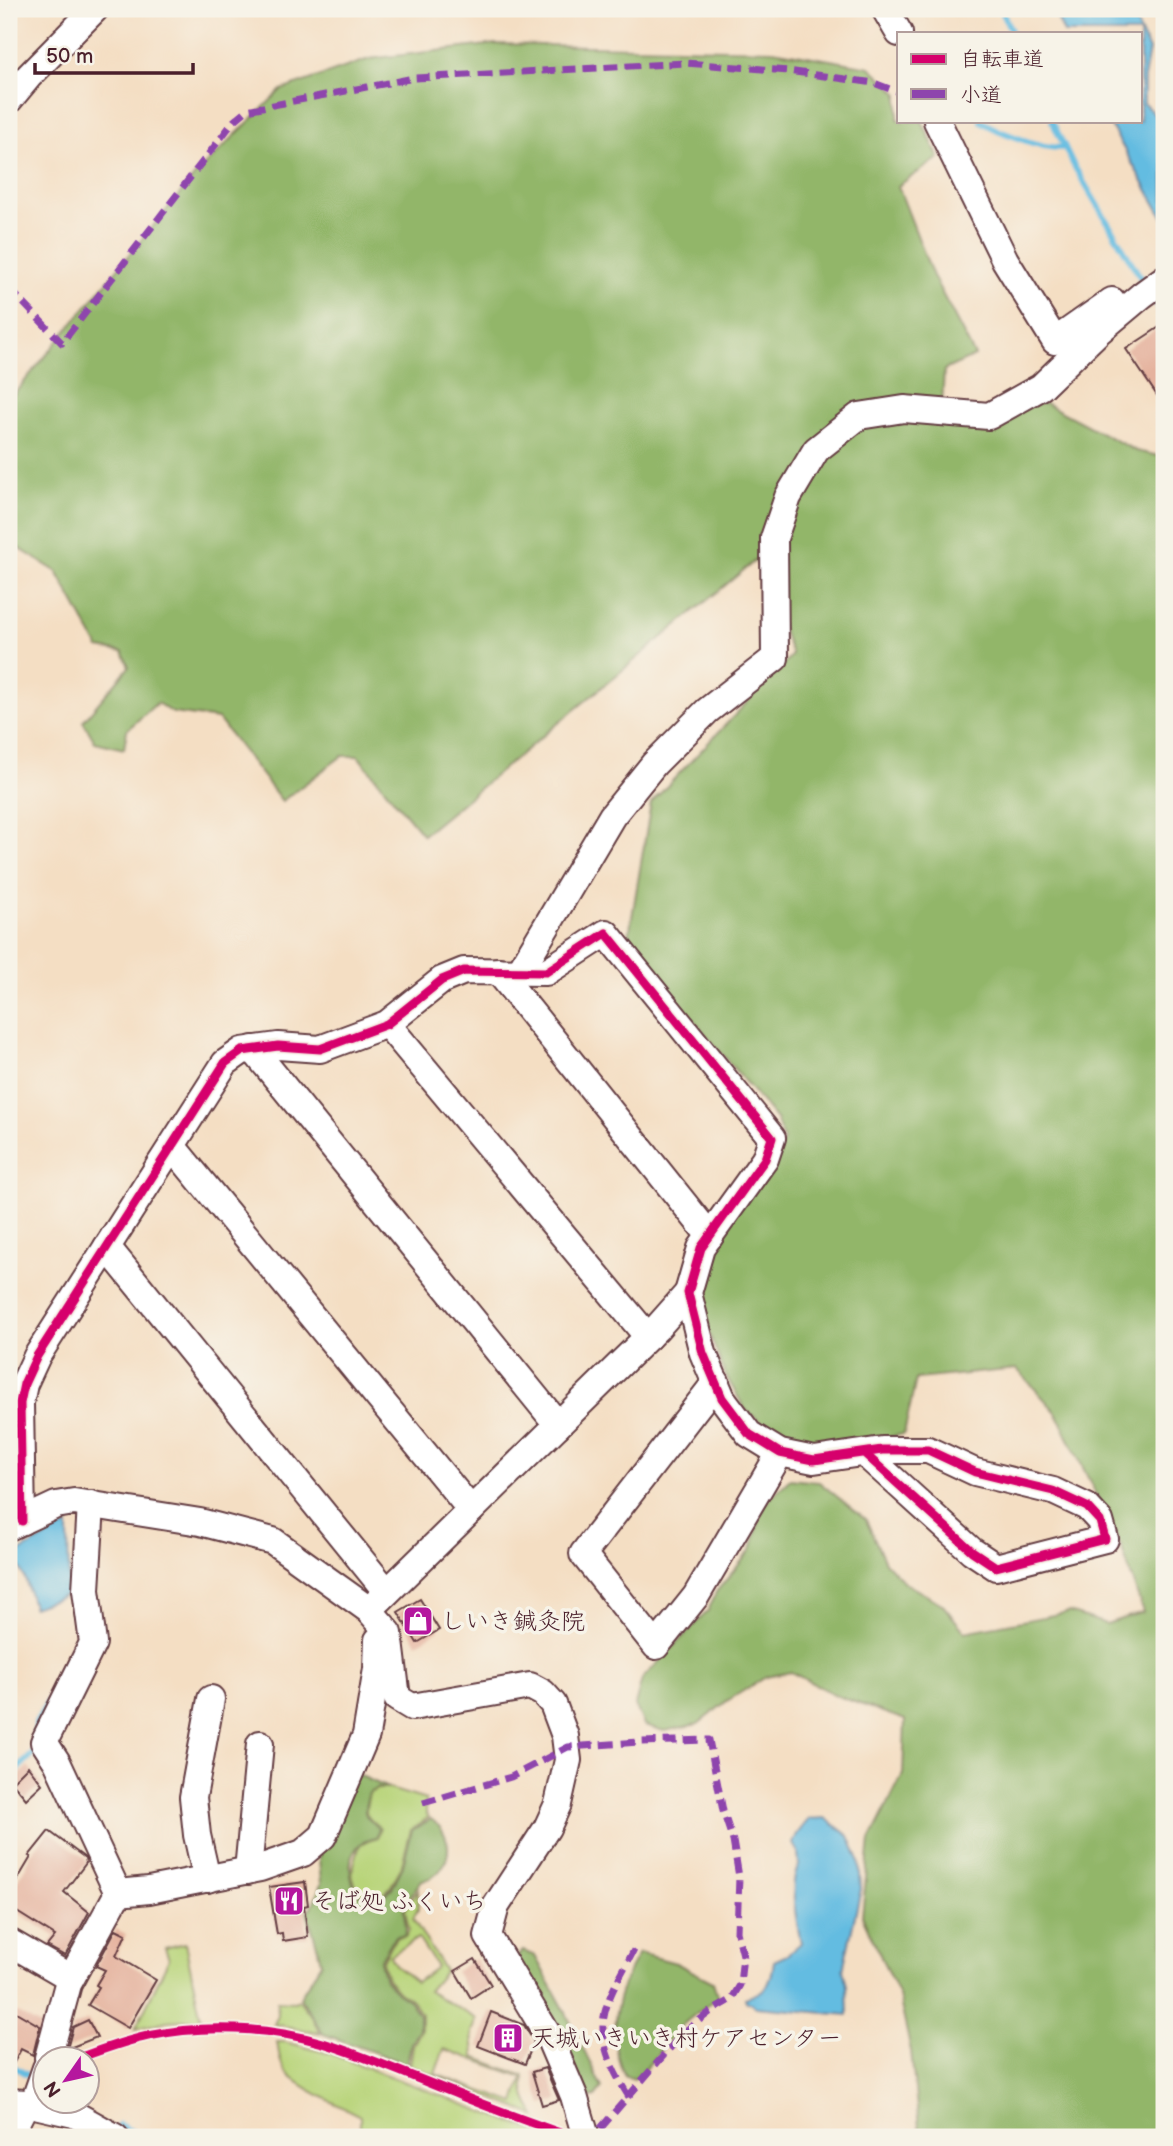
<svg xmlns="http://www.w3.org/2000/svg" width="1173" height="2146" viewBox="0 0 1173 2146" font-family="'Balsamiq Sans','Klee One',sans-serif">
  <rect width="100%" height="100%" fill="#f7f3e8"/>
  <filter id="ink" filterUnits="userSpaceOnUse"><feTurbulence type="fractalNoise" baseFrequency=".0143" numOctaves="2"/><feDisplacementMap in="SourceGraphic" scale="14" xChannelSelector="R" yChannelSelector="G"/><feConvolveMatrix kernelMatrix="1 2 1 2 8 2 1 2 1" color-interpolation-filters="sRGB"/></filter>
  <filter id="wash" filterUnits="userSpaceOnUse"><feTurbulence type="fractalNoise" baseFrequency=".00686" numOctaves="4" result="noise"/><feDisplacementMap in="SourceGraphic" scale="28" xChannelSelector="R" yChannelSelector="G"/><feGaussianBlur stdDeviation="1.57" result="paint"/><feColorMatrix in="noise" values="0 0 0 0 0 0 0 0 0 0 0 0 0 0 0 0 0 1.4 0 .05"/><feComposite in="paint" operator="in"/></filter>
  <g filter="url(#wash)">
    <rect width="100%" height="100%" fill="#f4dec3"/>
    <g fill="#b8d479" stroke="#817a52" stroke-width="2" fill-rule="evenodd">
      <path d="M377 1789H390L426 1800V1813L429 1817 411 1830 401 1868 391 1886 381 1898 359 1893 351 1874 360 1844 368 1840 378 1837 380 1828C363 1815 364 1813 369 1793Z"/>
      <path d="M418 1890V1909L413 1919 445 1971 428 1991 477 2019 472 2033 474 2057 524 2076C522 2092 527 2103 536 2116L410 2065 413 2045 421 2030V2014L412 2000 399 1992 387 1979 382 1962 396 1937 406 1936 409 1930 405 1910ZM418 1938 437 1967 416 1982 396 1966 390 1956ZM444 2049 523 2077 515 2103 435 2074Z"/>
      <path d="M185 1943 201 2019 167 2021 135 2029 169 1959 165 1948Z"/>
      <path d="M299 2000 312 2017 320 2033 274 2024 278 2016 277 2001 294 2002Z"/>
      <path d="M277 2042H285L331 2054 550 2137H365L360 2129V2116C342 2106 293 2085 284 2069 279 2061 279 2052 277 2042Z"/>
    </g>
    <g fill="#92b669" stroke="#6e6a4a" stroke-width="2">
      <path d="M496 44 773 50 870 67 898 93V121H922L939 158 898 186 933 276 975 356 944 370 941 423 1045 403 1136 451 1164 457V2137H920L911 2051 899 1996 862 1916 870 1840 903 1774 905 1720 835 1695 791 1672 766 1677 727 1701 698 1724 664 1731 644 1725 635 1705 642 1679 708 1611 716 1592 751 1550 764 1504 790 1479 819 1482 866 1520 885 1562 905 1583 942 1604 965 1632 1069 1612 1106 1624 1143 1612 1121 1546 1056 1412 1017 1369 916 1379 904 1434 828 1449 781 1439 745 1409 726 1376 705 1323 701 1282 711 1248 784 1141 776 1119 628 941 651 803 792 655 756 560 423 835 358 756H342L282 801 218 719 173 713 157 703 127 730 124 749 95 742 83 721 129 667 123 652 99 648 57 572 17 547 9 533V400L198 172 281 90 369 59Z"/>
      <path d="M354 1773 388 1788H378L369 1793C363 1813 362 1815 379 1828L377 1837C348 1842 344 1872 359 1895L381 1899 392 1888 402 1868 412 1830 431 1819C448 1831 454 1851 441 1869 436 1876 431 1879 422 1880 417 1887 403 1904 404 1911 404 1920 408 1926 405 1935L395 1936 380 1961 385 1980 398 1993 410 2001 419 2015V2029L411 2044 407 2064 323 2034 300 1997 321 1963 318 1949 307 1912 312 1907 321 1884 318 1847Z"/>
      <path d="M523 1951 535 1956 565 2011 602 2088 595 2097 584 2099 515 1959Z"/>
      <path d="M639 1953 676 1963 713 1982 718 1998C704 2007 691 2017 678 2029 663 2045 652 2065 634 2079L625 2076C604 2035 617 1990 639 1953Z"/>
    </g>
    <g fill="#64bce1" stroke="#576e86" stroke-width="2">
      <path d="M1053 9H1130L1149 50 1144 78V104L1157 117 1164 120V219L1108 121H1140V33H1064Z"/>
      <path d="M68 1525 69 1594 33 1607 26 1581 14 1555Z"/>
      <path d="M825 1818 849 1836 859 1860 861 1889 843 1969 847 1986 848 2015 756 2007 746 2001 745 1998C769 1991 771 1984 774 1961L787 1955 801 1943C797 1925 788 1880 799 1866L798 1852 793 1844 797 1834 809 1819Z"/>
    </g>
    <g fill="none" stroke-linecap="round" stroke-linejoin="round">
      <g stroke="#64bce1" stroke-width="6">
        <path d="M1001 9 1012 33"/>
        <path d="M981 121C996 131 1048 152 1065 147"/>
        <path d="M1052 121 1074 166 1145 285"/>
        <path d="M1152 297 1164 316"/>
        <path d="M9 1777 35 1752 36 1722 58 1685"/>
        <path d="M9 2064 26 2074"/>
        <path d="M119 2125 142 2137"/>
      </g>
    </g>
    <g id="blocks">
      <g fill="#e5b29e">
        <path d="M1164 324V406L1126 349Z"/>
        <path d="M420 1599 439 1630 417 1643 398 1612Z"/>
        <path d="M28 1766 42 1784 26 1799 12 1782Z"/>
        <path d="M49 1831 85 1858 86 1863 64 1892 89 1912 65 1956 47 1946 55 1936 9 1907V1894L31 1857 29 1856Z"/>
        <path d="M305 1882 308 1905 304 1906 308 1937 283 1941 282 1933 277 1934 269 1887Z"/>
        <path d="M116 1929 126 1934 116 1956 156 1980 128 2028 88 2005 99 1987 96 1985 105 1970 96 1966Z"/>
        <path d="M475 1959 491 1985 471 1998 455 1971Z"/>
        <path d="M9 2008 40 2026 33 2055 21 2049 9 2072Z"/>
        <path d="M491 2012 524 2025 534 2042 525 2064 478 2046Z"/>
        <path d="M88 2020 97 2037 67 2049 73 2027Z"/>
        <path d="M545 2068 559 2100 542 2105 532 2072Z"/>
      </g>
    </g>
  </g>
  <g filter="url(#ink)">
    <use href="#blocks" fill-opacity="0" stroke="#643c42" stroke-width="2"/>
    <g fill="none" stroke-linecap="round" stroke-linejoin="round">
      <g stroke="#643c42" stroke-width="30">
        <g id="minor">
          <path d="M885 9 899 33"/>
          <path d="M9 100 29 76 95 9"/>
          <path d="M937 121 1005 260 1055 341 1112 301"/>
          <path d="M498 971 710 1236"/>
          <path d="M520 971 612 816 654 764 707 711 775 658 774 538 788 497 816 450 859 416 904 409 989 416 1041 387 1099 331 1142 295 1164 279"/>
          <path d="M387 1024 648 1337"/>
          <path d="M253 1049 558 1425"/>
          <path d="M172 1146 471 1510"/>
          <path d="M107 1247 387 1592"/>
          <path d="M716 1382 583 1554 656 1646 696 1596 780 1453"/>
          <path d="M91 1504 86 1590 93 1643 44 1742 57 1762 118 1893"/>
          <path d="M22 1521 20 1403 24 1384 37 1356 225 1063 242 1051 278 1046 320 1049 387 1024 442 980 464 971 546 972 606 933 772 1138 765 1159 701 1248 688 1293 703 1353 722 1398 749 1434 780 1453 814 1460 882 1450H928L975 1472 1053 1491 1087 1507 1100 1521 1105 1539 996 1567 972 1551 864 1453"/>
          <path d="M9 1527 56 1505 74 1502 200 1522 273 1541 369 1610 389 1633 397 1698 412 1707 530 1686 543 1693 553 1704 565 1736 568 1760 558 1804 547 1828 496 1906 488 1936 548 2035 574 2096 586 2137"/>
          <path d="M369 1610 656 1329 688 1293"/>
          <path d="M248 1871 260 1744"/>
          <path d="M207 1879 197 1835 193 1797 211 1699"/>
          <path d="M118 1893 149 1890 260 1868 303 1853 323 1836 366 1735 377 1669 378 1640"/>
          <path d="M9 1942 71 1978"/>
          <path d="M48 2058 68 1984 118 1893"/>
          <path d="M9 2102 26 2103 74 2114 115 2137"/>
          <path d="M33 2105 46 2068"/>
          <path d="M9 2136 26 2103"/>
        </g>
      </g>
      <use href="#minor" stroke="#fff" stroke-width="26"/>
      <g stroke="#8e44ad" stroke-width="7" stroke-dasharray="14 7" stroke-linecap="butt">
        <path d="M9 288 62 343 234 121 247 110 414 78 686 63 788 71 874 83 898 92"/>
        <path d="M423 1803 511 1777 568 1747 640 1742 709 1740 723 1811 733 1841 739 1877 737 1932 743 1955 740 1985 731 2000 710 2012 684 2032 593 2137"/>
        <path d="M629 2097C616 2076 602 2051 603 2025 604 2000 623 1972 634 1950"/>
      </g>
      <g stroke="#f7f3e8" stroke-width="13">
        <g id="cycleway">
          <path d="M22 1521 20 1403 24 1384 37 1356 225 1063 242 1051 278 1046 320 1049 387 1024 442 980 464 971 546 972 606 933 772 1138 765 1159 701 1248 688 1293 703 1353 722 1398 749 1434 780 1453 814 1460 882 1450H928L975 1472 1053 1491 1087 1507 1100 1521 1105 1539 996 1567 972 1551 864 1453"/>
          <path d="M78 2058C101 2050 124 2041 148 2036 204 2024 268 2027 323 2043 368 2057 413 2077 457 2094 495 2110 533 2123 571 2137"/>
        </g>
      </g>
      <use href="#cycleway" stroke="#d6006c" stroke-width="9"/>
    </g>
  </g>
  <defs>
    <g id="shop-square" transform="scale(1.575)"><rect x="-9" y="-9" width="18" height="18" rx="4" fill="#b5179e" stroke="#f7f3e8"/><path d="M-5-2.5h2.3a2.7 3.5 0 0 1 5.4 0H5L5.5 6h-11ZM-1.5-2.5h3a1.5 2.3 0 0 0-3 0Z" fill="#fff"/></g>
    <g id="restaurant-square" transform="scale(1.575)"><rect x="-9" y="-9" width="18" height="18" rx="4" fill="#b5179e" stroke="#f7f3e8"/><path d="M-5-6h1v4h1v-4h1v4h1v-4h1v5L-1.5 .5V6h-2V.5L-5-1ZM5-6V6H3V1.5H1.5Q1.5-4 5-6Z" fill="#fff"/></g>
    <g id="building-square" transform="scale(1.575)"><rect x="-9" y="-9" width="18" height="18" rx="4" fill="#b5179e" stroke="#f7f3e8"/><path d="M-4-6H4V6H1V3H-1V6H-4ZM-2.5-4.3h1.7v1.8h-1.7ZM.8-4.3h1.7v1.8H.8ZM-2.5-1h1.7V.8h-1.7ZM.8-1h1.7V.8H.8Z" fill="#fff"/></g>
  </defs>
  <g fill-rule="evenodd">
    <use href="#shop-square" x="418" y="1621"/>
    <use href="#restaurant-square" x="289" y="1901"/>
    <use href="#building-square" x="508" y="2038"/>
  </g>
  <g text-anchor="middle" stroke-width="7" stroke-linejoin="round" paint-order="stroke">
    <g font-size="24" fill="#4a1f2b" stroke="#f7f3e8" text-anchor="start">
      <text x="441" y="1629">しいき鍼灸院</text>
      <text x="312" y="1909">そば処 ふくいち</text>
      <text x="531" y="2046">天城いきいき村ケアセンター</text>
    </g>
  </g>
  <rect width="1173" height="2146" fill="none" stroke="#f7f3e8" stroke-width="35"/>
  <rect x="897" y="32" width="245" height="91" fill="#f7f3e8" stroke="#b29e9c" stroke-width="2"/>
  <rect x="911" y="54" width="35" height="10" fill="#d6006c" stroke="#b29e9c" stroke-width="2"/>
  <text x="960" y="66" font-size="21" fill="#4a1f2b">自転車道</text>
  <rect x="911" y="89" width="35" height="10" fill="#8e44ad" stroke="#b29e9c" stroke-width="2"/>
  <text x="960" y="102" font-size="21" fill="#4a1f2b">小道</text>
  <g transform="translate(66 2080) rotate(236)"><circle r="33" fill="#f7f3e8" stroke="#b29e9c" stroke-width="2"/>
  <path d="M0-5L12 26L0 18L-12 26Z" fill="#b5179e"/>
  <text y="-10" font-size="19" font-weight="bold" text-anchor="middle" fill="#4a1f2b">N</text>
  </g>
  <path d="M35 63v10h158v-10" fill="none" stroke="#4a1f2b" stroke-width="3.5"/>
  <text x="46" y="63" font-size="21" fill="#4a1f2b" stroke="#f7f3e8" stroke-width="5" paint-order="stroke">50 m</text>
</svg>
